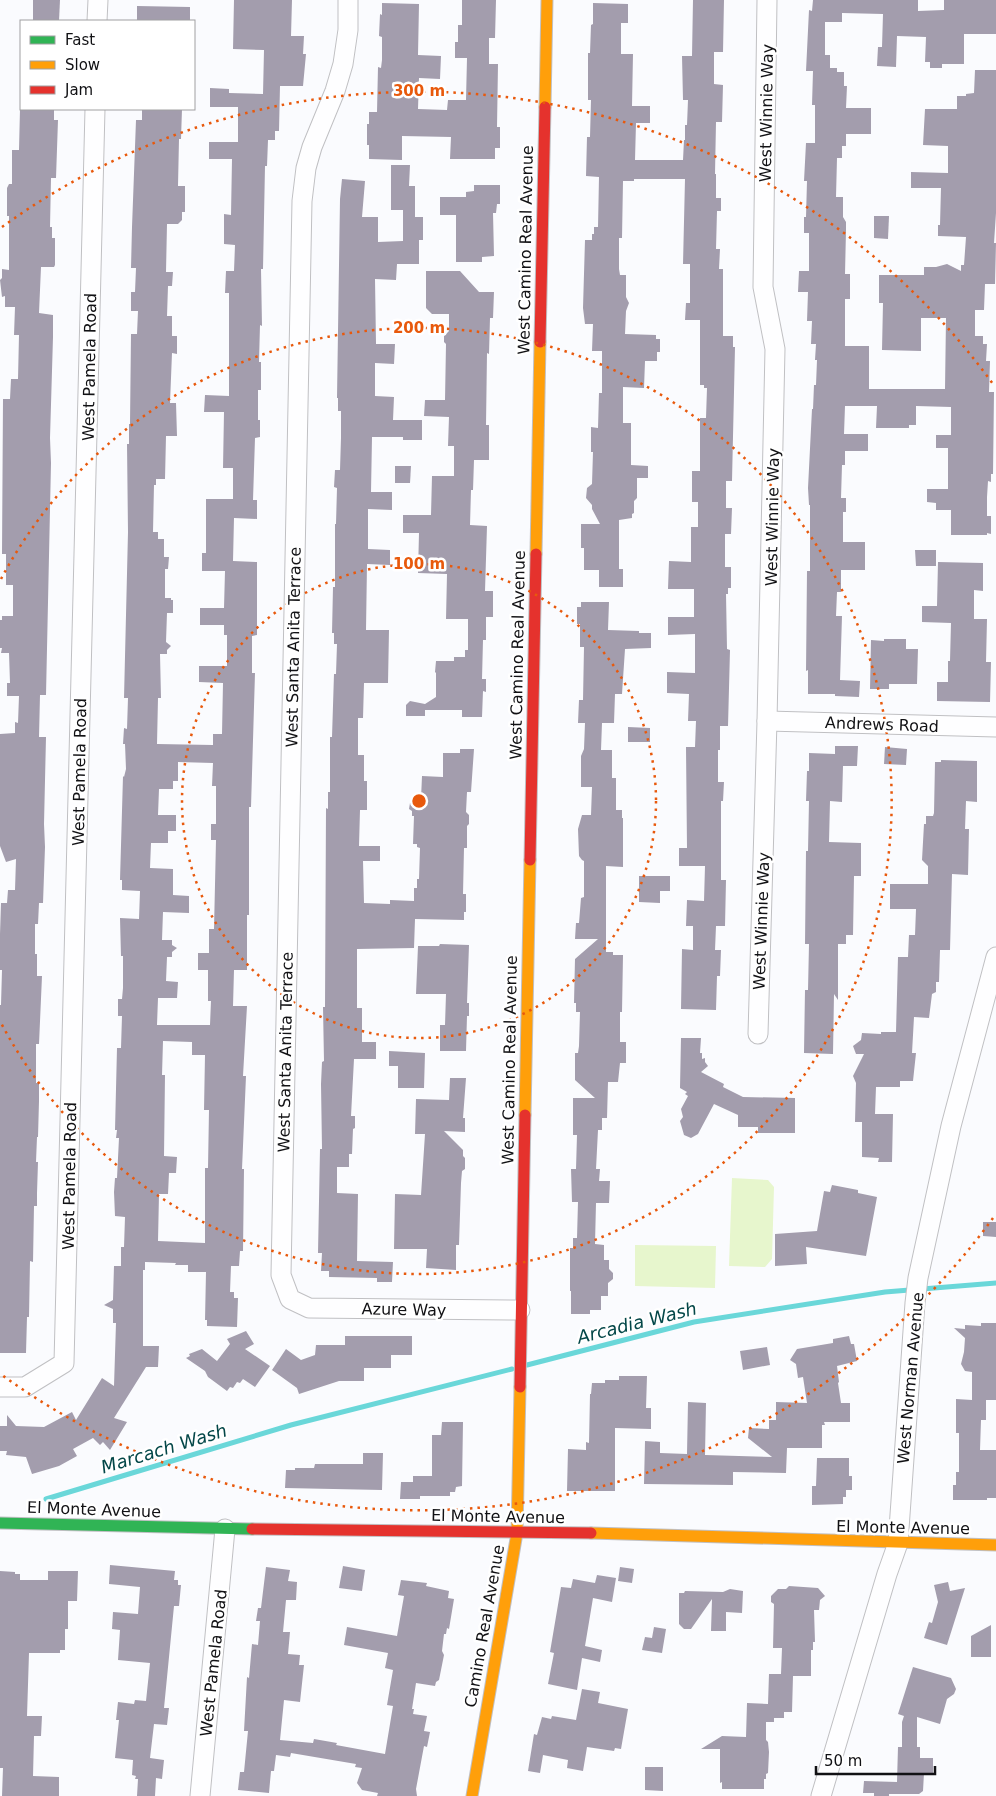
<svg xmlns="http://www.w3.org/2000/svg" width="996" height="1796" viewBox="0 0 996 1796" font-family="'DejaVu Sans',sans-serif">
  <rect width="100%" height="100%" fill="#fafbfe"/>
  <g fill="#e7f6cd">
    <path d="M732 1178 768 1180 774 1187 772 1259 765 1267 729 1266Z"/>
    <path d="M635 1245 716 1246 715 1288 635 1286Z"/>
  </g>
  <g fill="none" stroke-linecap="round" stroke-linejoin="round">
    <g stroke="#6ad7d9" stroke-width="5">
      <path d="M527 1365 694 1322 885 1292 996 1283"/>
      <path d="M46 1499 291 1425 512 1369"/>
    </g>
  </g>
  <g fill="#a39dad" fill-rule="evenodd">
    <path d="M33 0H60L59 21H33Z"/>
    <path d="M234 0H292L291 36H304L303 54H306L303 86H280L279 131H275V140H268L267 166H265L263 269H261L262 326 260 325 259 362H261V390H258V420H260V437L255 438 253 500H257V519L234 518 233 561 257 562V635L252 636V673H255L251 807H249V915H247V970H234L233 1006H247L243 1076H246L242 1169H244L243 1251H240L239 1266H231L230 1292H234V1298H238L237 1327 207 1326V1320H205L206 1272H188V1265H175L176 1263 145 1262V1270H143V1346H159L158 1367H146L114 1418 127 1422 110 1450 103 1442 100 1445 93 1438 73 1449 77 1456 59 1466 32 1474 26 1457 6 1455 7 1451H0V1426H7V1415L16 1426 44 1427 72 1412 76 1420 102 1378 114 1386 116 1323H113V1309L104 1305 113 1300 114 1266H121V1247H124L125 1217 115 1216 114 1192 115 1178H117L119 1138H116L117 1130H115L117 1048H121L122 1016H118V999H122L123 988V956H121L120 918 139 919 140 891 122 890V880H120L123 776 124 777 126 769 125 744H123L124 728 127 729 128 698H124L128 532 127 444H129V424H130L131 334H137L138 311H131V292H135L136 268H131L132 227 136 120H142V109H182L181 139H179L178 186H185V212H182V220L178 224H167L166 272H173L172 286H168L167 316H172V336H177V354L172 353 170 403H176L177 436H166L165 479H156V485H154L153 532H158V539H164V557H169L168 569H165V598H171V600H173V613H167L166 642 171 646 167 650V654H160L161 698H158L157 744 213 745V734H222L223 683 199 682V666H227V635H224V625H200V608H224L225 571H202V553H206V499H233V468H223L224 412H204L205 395 229 396V293H225L226 271H234L235 245 224 244V214L231 215 232 159H209V142H238V107H210V88L229 89V93L263 94 264 50 233 49ZM178 762 213 763 212 786H216V824H211V840H216L214 929H209V953H198V970H208V1001H211L210 1025H157L158 998H177L178 982 166 981 167 957H172V952L177 948 172 945V940H162L163 912 189 913V896L173 895V869L150 868 151 843H168V831H176V815H158L159 789H173V781H178ZM163 1041 192 1042V1055H205L204 1110H209L208 1168H205V1243L158 1241 159 1194H168L169 1173H176L177 1157 164 1156 165 1075H162Z"/>
    <path d="M462 0H496L495 38H489V64H498L497 127H500V148H495V159H450L451 137 402 136V160L369 159V145H367V124H369V112H377L378 67 381 68 382 60V37L379 36 380 14 382 15V3L419 4 418 55 441 56 440 79 419 78 418 109 447 110 448 100H466L467 58H455V42H458V25H462Z"/>
    <path d="M693 0H724L723 52H714V84L723 85 722 122H716L715 174H716V198H721V211H717L716 249H720L719 269H723V336H733V347H735L732 481H726V508H732L731 534H725V567H731V588H728V594H726L727 649 730 650 728 726H720V750H718V782H724L723 801H721V880H726L725 926H716L715 950H721L720 976H717L716 1010 681 1009 682 949 693 950V926H686L687 900 704 901 705 866H679V848H687L686 747H695L696 721H688L689 694 667 693V672L695 673V634L668 635V617H694V589H668L669 561 691 562V527H698V502H692V471H700V418H706L707 388H704V385H700V320H685L686 303H690V264H683L685 179H634V181H623L622 238H619V269L620 275H626V297L629 303 626 311 625 334 656 335V339H660V352H657V361H645L644 388 623 387V423H631V465L648 466V478H637V498L634 501V513L632 514V518L619 520V569H623V587H599V570H584V548H581V524H600L592 509V505L586 498 587 488 592 484 593 452H591V427L598 428 599 393H602V351H592L593 324H585L583 308 585 240H592V234H594V227H598L599 177 586 176 587 137H590L591 100H588V53H590L591 25 593 24V3L628 4V23H621V54H633L632 106H650V123H636L635 160H683L684 140H685V125H687L688 100H683L682 56H692Z"/>
    <path d="M813 0H918V11L944 10V0H996V34H964V64H942V68H930V62H925L926 37 897 36 896 67 877 66 878 47H882L883 14 842 13V22H825V55H830V68H837V72H844V86H847L846 108H871V134H846V146H842V158H837L836 197H843V217L846 222V230L845 274H850V299H845V346H869V389H945L946 318H921V351L882 350 883 303H879V275H924V267H936L947 264 961 271V265H964L966 237 938 236V225H940L941 188H911V172L948 173V146L923 145 925 109H957V96H966V94L974 93 975 70H996V213L994 243H996L995 284H985L984 310H975V336H983V344H987L986 361H990L989 392H994L993 474H991V482L988 481 987 497V516H991V534L987 533V535H951V510H936V503L927 502V489H948V448H936V435H951V407L916 406V425H909V428H876L877 406H845L844 434H868V451H845V465H842L841 498H846V512H843V542H865V570H841V592H837L836 616H842L840 680 860 681 859 697 835 696V694H808V670L806 671 807 571H810V505H809L808 488 812 409H813L814 385H816L817 360H815L816 344H811L812 321H807L808 292H798L799 271H809V233H804V217H806L807 181H804L806 143H815V105H812L813 71H806L809 10 812 11Z"/>
    <path d="M137 6 190 7V21H137Z"/>
    <path d="M20 109H54V120H58L56 178H51L50 227H52V238H55V265L54 267H41L39 313 53 315V337L50 438 51 463 46 695H40L39 737H46L44 824 45 847 43 903H39L38 924H35V954H37V976H42L39 1044H36V1083H39V1101L38 1137H37L36 1162H38L37 1193V1206H34L33 1262 30 1261 29 1317H27L26 1353H0V1005H1L2 970H0V934L1 903H7L8 890H15L16 859 6 862 0 846V734L15 733V722L18 723 19 696H7V683H10L9 653H1L2 648H0V620H2V616H13V585H6V554H2L3 399H10L11 379H18L19 335H14L15 307H5V296L2 297 0 280 2 278V269L9 270V216H7V188L9 184H12V150H19Z"/>
    <path d="M391 165H410L409 186H415V217H423V240H419V264H397L396 280 375 279 376 344H395L394 364 375 363V396L394 397 393 420H422V440H403V437H372L371 492H392V510L368 509V549L390 550V565L367 564 366 630H389L388 683H364L363 718H358V755H364V781H367V810H360L359 846H380V861H363L364 903 390 904V900L414 901V888H417V879H419L420 848 417 847V844H413L414 816H412V811L409 809 410 803 413 799H421L422 776 443 777V753H460V749H474L471 792H467L466 812 469 815V824L467 826V848H464L463 894H466V912H464V920L415 919 414 948 357 949V1008H362V1042H376V1059H354L351 1116H355V1128L353 1129 352 1154H349V1167H337V1193L358 1194 357 1261 393 1262 392 1282H377V1278L329 1277V1271H321L322 1253H318L320 1149H322L321 1084 322 1062 324 1061 323 1007H325L326 808 328 809V792H330V737H332L334 674H336L337 644H334V633H332L333 587H335V524H336L337 488 334 487 335 470H340L341 438V411H338V398H337L340 199 342 179 365 181 362 217H378V242L403 241V210H391Z"/>
    <path d="M474 185H500V204H497L496 213H493L494 256 482 257V262H456V215H440V197H466V192L474 191Z"/>
    <path d="M874 216H889L888 239 874 238Z"/>
    <path d="M426 271H460L479 292H494L493 318H490L489 354 487 353 486 425H489V460H474L473 490H471L470 525 487 526 485 591H493V617H486V640H483L482 679H486V692L483 691 482 717H462V710H425V716H406V705L410 701 425 704 436 697V673L435 672 436 661H454V657H465V650H468V619H446L447 574 418 573 419 533H403V515H431L432 476H454V446H448L449 417 424 416 425 400H445L446 344 444 342V336L449 331V314H432L426 308Z"/>
    <path d="M395 466H411L410 483H395Z"/>
    <path d="M915 550H936V566H916Z"/>
    <path d="M938 562 983 563V591L974 590V619H987L986 662H991L990 702 937 701V682H948V661H950L951 623 922 622V606H937Z"/>
    <path d="M581 602H609L608 630 639 631V633H651V648L625 649 622 694H615L614 723H602L601 750H612V778H616V810H622V818H623V867L606 866V952H613V955H623L622 1012H620V1042H626V1063H620L618 1082H608L607 1118H602V1130H598L596 1169H600L599 1181H610L609 1203H596L595 1244 604 1245V1260H609V1269L613 1273V1279L608 1283V1296H601V1310H590V1314H571V1291H570V1248H573V1238H577L578 1202H572L571 1169H576L577 1135H573V1098H595L575 1080V1053H578L579 1046 580 1012H576V1003H574L575 959 598 939H575L576 923H579L581 898 584 897V861L582 860 579 856 578 829 582 815H591L592 787H581V756L584 749 585 723H578L579 700H583L584 647H580V624H577V607H581Z"/>
    <path d="M884 639H906V649H918L917 684H889V689H870L871 640 884 641Z"/>
    <path d="M628 727 650 728V742H628Z"/>
    <path d="M835 746H858L857 766H843L842 802 830 801 829 842 861 843V876H854L853 935H846V944H838V1000L834 994 833 1054 804 1053 805 990H808L809 944H805L806 851H808L809 801H806L807 771H809V753L835 754Z"/>
    <path d="M885 747 907 749 906 765 884 764Z"/>
    <path d="M941 760 977 761V802L966 801 965 829H969L968 875 952 874 950 950H940L939 982H936V992L932 994 929 1018 914 1017 912 1053H916L913 1081H900V1087H876L875 1114H893L892 1162H878L879 1158 862 1157V1122H855L856 1083 853 1076 864 1054H856L853 1046 861 1040 862 1033 881 1034V1032H896L898 957H908L909 935H915L916 909H890V884H928V866L922 860 924 824H926V816H933L934 813 935 762H941Z"/>
    <path d="M639 876H670V891H660V903L639 902Z"/>
    <path d="M440 944 469 945 467 1003H469V1016H467L466 1051H440V1025H445L446 994H416L418 946H439Z"/>
    <path d="M681 1038H701L700 1053H702V1059L705 1058V1062L708 1066 701 1072 724 1084 723 1087 743 1097 795 1098V1133H758V1127H738V1115L714 1104 698 1134 691 1138 684 1135 680 1121 683 1117 681 1109 688 1096 685 1094 687 1092 680 1088Z"/>
    <path d="M389 1051 425 1053 424 1088H398V1066H389Z"/>
    <path d="M450 1078H466L463 1118H465V1132L444 1131 463 1150V1156L465 1158V1169L462 1171 461 1183 459 1245H456V1270L426 1268 427 1249H394L395 1194 421 1195 425 1134H415L416 1099 449 1100Z"/>
    <path d="M832 1185 858 1190V1193L877 1197 866 1256 806 1247 807 1264 775 1266V1234L817 1231 824 1191 830 1192Z"/>
    <path d="M983 1222H996V1237L983 1236Z"/>
    <path d="M981 1323H996V1400H986V1420H981L980 1450H996V1498H987V1500H953V1485H956V1472H959V1433H956V1399L972 1400V1372L965 1371 961 1364 964 1352 965 1338 954 1328 965 1329V1325L981 1326Z"/>
    <path d="M246 1331 254 1344 245 1349 270 1366 255 1387 243 1379 240 1383 237 1382 233 1388 230 1387 227 1391 208 1377 205 1371 186 1358 190 1356 189 1354 202 1349 217 1361 230 1344 227 1339Z"/>
    <path d="M345 1336H412V1355H391V1368H364V1381H339L299 1394 297 1388 272 1370 286 1349 301 1360 315 1355 316 1345H345Z"/>
    <path d="M849 1336 851 1344H854L857 1361 837 1366 839 1382 838 1383 841 1403H850V1422H824L825 1425H822V1448H787L786 1473 733 1472V1485L644 1484 645 1441 660 1442V1453L687 1454 688 1402 706 1403 705 1455 772 1457 748 1438 749 1428 769 1429V1420H776V1402L807 1403 803 1377 798 1378 796 1364 790 1360 797 1349 833 1343V1339Z"/>
    <path d="M767 1347 770 1365 743 1370 740 1351Z"/>
    <path d="M619 1376H647L646 1408H651V1429L615 1428V1491H567L568 1449 586 1450V1442L589 1443 590 1394H591L592 1383H605V1380H619Z"/>
    <path d="M442 1422H463L462 1486 456 1487 455 1492H450V1496H420V1499H400L401 1482H413V1476H432V1435H441Z"/>
    <path d="M363 1453H383L382 1490 285 1488 286 1470H295V1468H314L315 1464H363Z"/>
    <path d="M817 1458H849V1476H852V1490H846V1497H843V1504L812 1505V1486H816Z"/>
    <path d="M110 1565 175 1571 174 1580H178V1585H181L179 1606H174L164 1708H169L167 1725 154 1724 150 1758 164 1760 162 1779 156 1778 155 1796H137L138 1779H135L136 1776 132 1775 133 1760 115 1758 119 1720H116L118 1702 134 1704 135 1700 146 1701 150 1663 118 1660 120 1630 112 1629 113 1612 138 1614 140 1587 109 1584Z"/>
    <path d="M343 1566 365 1570 362 1591 339 1588Z"/>
    <path d="M266 1567 290 1570 288 1581 297 1582 296 1600H286L283 1632H290L288 1654 300 1655 299 1665H304L300 1702 284 1700 280 1740 313 1743 314 1739 337 1743 336 1745 385 1754 393 1706 387 1705 393 1670 385 1668 388 1653 344 1645 347 1627 397 1636 404 1596 398 1595 401 1580 427 1583 426 1586 449 1591 448 1598 454 1599 449 1629 447 1628 446 1634H444L442 1651 444 1655 439 1680 436 1682 435 1686 416 1683 412 1709H414L413 1714 427 1716 424 1731 430 1732 427 1747 424 1746 416 1789 417 1796H377L378 1793 362 1790 357 1783 362 1768 355 1767 356 1764 291 1753 290 1757 276 1755 274 1771H271L269 1793 238 1790 240 1772H244L248 1731H244L247 1677 249 1678 252 1644 258 1645 260 1621H256L258 1608H261Z"/>
    <path d="M620 1567 634 1569 632 1583 618 1581Z"/>
    <path d="M0 1571 15 1572V1574H20V1580H48V1571H78L77 1601H68V1629H65V1650H60V1653H29L27 1716H42L41 1736H34L33 1776 59 1777V1796H2L3 1768H0Z"/>
    <path d="M597 1575 616 1578 612 1602 593 1598 585 1646 602 1650 600 1662 582 1658 577 1690 548 1684 554 1653 550 1652 561 1587 571 1588 573 1579 595 1583Z"/>
    <path d="M948 1582 950 1591 965 1588 947 1645 924 1638 929 1622 932 1623 938 1602 934 1585Z"/>
    <path d="M789 1586 818 1588 825 1596 820 1600 819 1610H814L815 1642H813V1650H811V1676H793L792 1712H784V1718H774V1722H766V1740L768 1742 769 1752 768 1773 766 1774V1779H764V1789H722V1782L720 1783V1749H701L722 1736 746 1737 747 1703 768 1704 769 1674H781L782 1648H773L774 1604 771 1602V1596L778 1589H786Z"/>
    <path d="M730 1589 743 1591 742 1613 726 1612V1631H711L712 1599 691 1629H684L679 1624V1593H684L685 1591 723 1592Z"/>
    <path d="M991 1625V1657H971V1636Z"/>
    <path d="M654 1627 666 1629 662 1653 642 1650 645 1637 652 1638Z"/>
    <path d="M913 1667 951 1678 956 1689 954 1694 947 1699 940 1724 917 1717V1747H920V1758H933V1773H924L923 1791 919 1794H889V1796H874V1793H863L864 1781 897 1782 898 1747H902V1722L904 1716 898 1714Z"/>
    <path d="M582 1689 600 1692 598 1703 628 1709 621 1749 615 1748 614 1751 587 1747 583 1771 567 1768 568 1760 543 1755 540 1773 528 1771 534 1734 537 1735 542 1717 551 1719 552 1716 576 1720Z"/>
    <path d="M645 1767H663V1791L645 1790Z"/>
  </g>
  <g fill="none" stroke-linecap="round" stroke-linejoin="round">
    <g stroke="#c0c0c3" stroke-width="21">
      <g id="street">
        <path d="M348 0V30L343 64 335 91 312 147 306 168 302 201 281 1275 290 1299 309 1308 520 1310"/>
        <path d="M97 21 98 0"/>
        <path d="M767 721 996 727"/>
        <path d="M758 1034 767 721 775 349 763 287 767 0"/>
        <path d="M0 1387H25L64 1363 95 109"/>
        <path d="M200 1796 225 1529"/>
        <path d="M821 1796 887 1574 898 1543 915 1303 918 1278 951 1126 996 957"/>
      </g>
    </g>
    <g stroke="#c0c0c3" stroke-width="13">
      <path id="fast" d="M0 1523 252 1529"/>
    </g>
    <g stroke="#c0c0c3" stroke-width="13">
      <g id="slow">
        <path d="M545 107 547 0"/>
        <path d="M536 554 540 342"/>
        <path d="M525 1115 530 860"/>
        <path d="M591 1533 996 1545"/>
        <path d="M472 1796 517 1533 520 1387"/>
      </g>
    </g>
    <g stroke="#c0c0c3" stroke-width="13">
      <g id="jam">
        <path d="M540 342 545 107"/>
        <path d="M530 860 536 554"/>
        <path d="M520 1387 525 1115"/>
        <path d="M252 1529 591 1533"/>
      </g>
    </g>
    <use href="#street" stroke="#fefeff" stroke-width="19"/>
    <use href="#fast" stroke="#30b455" stroke-width="11"/>
    <use href="#slow" stroke="#ff9f0a" stroke-width="11"/>
    <use href="#jam" stroke="#e5322d" stroke-width="11"/>
  </g>
  <g fill="none" stroke="#e8590c" stroke-width="2.5" stroke-dasharray="2.5 5">
    <circle cx="419" cy="801" r="237"/>
    <path d="M1 579A473 473 0 1 1 1 1023"/>
    <path d="M993 1218A710 710 0 0 1 2 1375M2 227A710 710 0 0 1 993 384"/>
  </g>
  <g text-anchor="middle" stroke-width="5" stroke-linejoin="round" paint-order="stroke">
    <g font-size="16" fill="#111114" stroke="#fff">
      <text transform="translate(766 113) rotate(-89)" y="6">West Winnie Way</text>
      <text transform="translate(525 250) rotate(-89)" y="6">West Camino Real Avenue</text>
      <text transform="translate(89 367) rotate(-89)" y="6">West Pamela Road</text>
      <text transform="translate(772 517) rotate(-89)" y="6">West Winnie Way</text>
      <text transform="translate(293 647) rotate(-89)" y="6">West Santa Anita Terrace</text>
      <text transform="translate(517 655) rotate(-89)" y="6">West Camino Real Avenue</text>
      <text transform="translate(882 724) rotate(2)" y="6">Andrews Road</text>
      <text transform="translate(79 772) rotate(-89)" y="6">West Pamela Road</text>
      <text transform="translate(761 921) rotate(-88)" y="6">West Winnie Way</text>
      <text transform="translate(285 1052) rotate(-89)" y="6">West Santa Anita Terrace</text>
      <text transform="translate(509 1060) rotate(-89)" y="6">West Camino Real Avenue</text>
      <text transform="translate(69 1176) rotate(-89)" y="6">West Pamela Road</text>
      <text transform="translate(404 1309) rotate(1)" y="6">Azure Way</text>
      <text transform="translate(910 1378) rotate(-85)" y="6">West Norman Avenue</text>
      <text transform="translate(94 1509) rotate(2)" y="6">El Monte Avenue</text>
      <text transform="translate(498 1516) rotate(1)" y="6">El Monte Avenue</text>
      <text transform="translate(903 1527) rotate(1)" y="6">El Monte Avenue</text>
      <text transform="translate(484 1626) rotate(-80)" y="6">Camino Real Avenue</text>
      <text transform="translate(213 1663) rotate(-84)" y="6">West Pamela Road</text>
    </g>
    <g font-size="18" font-style="italic" fill="#044748" stroke="#fff">
      <text transform="translate(637 1323) rotate(-14)" y="6">Arcadia Wash</text>
      <text transform="translate(164 1449) rotate(-17)" y="6">Marcach Wash</text>
    </g>
  </g>
  <circle cx="419" cy="801" r="8" fill="#e8590c" stroke="#fff" stroke-width="2.5"/>
  <g font-size="15" text-anchor="middle" font-weight="bold" fill="#e8590c" stroke="#fff" stroke-width="5" stroke-linejoin="round" paint-order="stroke">
    <text x="419" y="96">300 m</text>
    <text x="419" y="333">200 m</text>
    <text x="419" y="569">100 m</text>
  </g>
  <rect x="20" y="20" width="175" height="90" fill="#ffffff" stroke="#a0a0a1"/>
  <rect x="30" y="36" width="25" height="8" fill="#30b455" stroke="#a0a0a1"/>
  <text x="65" y="45" font-size="15" fill="#111114">Fast</text>
  <rect x="30" y="61" width="25" height="8" fill="#ff9f0a" stroke="#a0a0a1"/>
  <text x="65" y="70" font-size="15" fill="#111114">Slow</text>
  <rect x="30" y="86" width="25" height="8" fill="#e5322d" stroke="#a0a0a1"/>
  <text x="65" y="95" font-size="15" fill="#111114">Jam</text>
  <path d="M816 1766v8h119v-8" fill="none" stroke="#111114" stroke-width="2.5"/>
  <text x="824" y="1766" font-size="15" fill="#111114" stroke="#ffffff" stroke-width="4" paint-order="stroke">50 m</text>
</svg>
